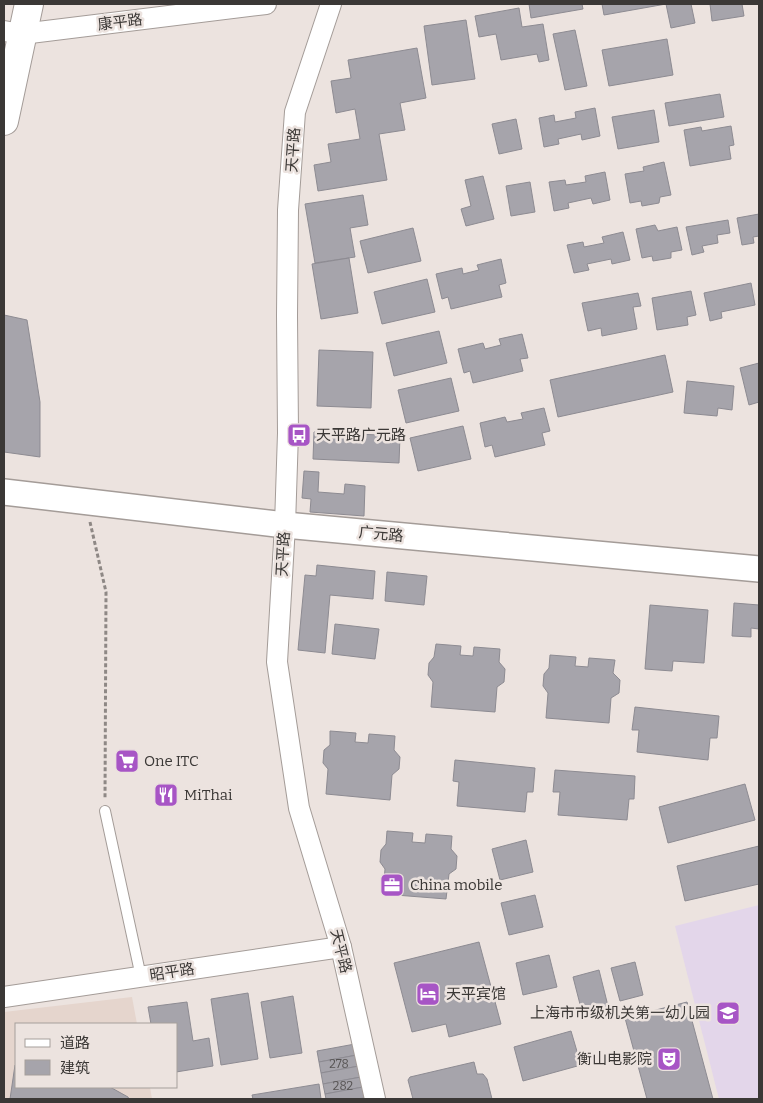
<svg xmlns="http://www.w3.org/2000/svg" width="763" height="1103" viewBox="0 0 763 1103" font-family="Bitter,'Noto Sans SC',serif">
  <rect width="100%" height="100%" fill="#ece3df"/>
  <path fill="#e5d5cd" d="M132 997 137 1024H16V1087H150L152 1099H4V1012Z"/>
  <path fill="#e3d6ea" d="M759 905V1099H719L675 926Z"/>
  <g fill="#a6a4ab" stroke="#8d8b92">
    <path d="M529 4H582L583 9 531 18Z"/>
    <path d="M602 4H666L604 15Z"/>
    <path d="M666 4H691L695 23 671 28Z"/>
    <path d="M710 4H742L744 16 712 21Z"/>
    <path d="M519 8 522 27 543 24 549 60 539 62 537 54 501 60 496 34 479 37 475 16Z"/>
    <path d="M466 20 475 79 432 85 424 26Z"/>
    <path d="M575 30 587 86 565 90 553 34Z"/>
    <path d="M667 39 673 75 609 86 602 50Z"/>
    <path d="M417 48 426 98 400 103 405 130 379 134 387 180 318 191 314 165 331 162 328 144 360 139 355 109 336 113 331 81 351 78 348 60Z"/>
    <path d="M720 94 724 117 669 126 665 103Z"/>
    <path d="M595 108 600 136 582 140 581 134 558 139 559 144 544 147 539 118 554 115 555 122 576 118 575 112Z"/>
    <path d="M654 110 659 142 618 149 612 117Z"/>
    <path d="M516 119 522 149 499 154 492 124Z"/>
    <path d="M731 126 734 145 729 146 731 159 690 166 684 130 701 127 702 131Z"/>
    <path d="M664 162 671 195 660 197 659 203 642 206 641 201 630 203 625 174 644 171 643 167Z"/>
    <path d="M605 172 610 200 593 204 591 198 568 203 569 208 554 211 549 182 565 180 566 185 586 182 585 176Z"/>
    <path d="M483 176 494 219 466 226 461 209 471 206 465 180Z"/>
    <path d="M530 182 535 212 511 216 506 186Z"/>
    <path d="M363 195 368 225 350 228 355 257 315 263 305 204Z"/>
    <path d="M759 214V236L753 237 754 243 742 245 737 218Z"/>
    <path d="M728 220 730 233 717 235 718 243 702 246 704 252 692 255 686 227Z"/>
    <path d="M655 225 658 231 677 227 682 250 671 252V258L653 261 652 256 642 258 636 229Z"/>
    <path d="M413 228 421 261 368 273 360 241Z"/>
    <path d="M623 232 630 260 612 264 611 259 587 264 589 270 574 273 567 245 583 242 584 247 604 243 602 237Z"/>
    <path d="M349 258 358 313 321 319 312 264Z"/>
    <path d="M501 259 506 283 499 285 502 297 451 309 448 297 442 299 436 274 462 268 463 274 479 270 477 265Z"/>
    <path d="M427 279 435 312 382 324 374 292Z"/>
    <path d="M751 283 755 305 721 312 722 318 710 321 704 293Z"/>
    <path d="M691 291 696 315 687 317 688 325 657 330 652 298Z"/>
    <path d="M638 293 641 306 633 307 637 329 602 336 601 328 588 331 582 303Z"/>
    <path d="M4 315 27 320 40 402V457L4 452Z"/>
    <path d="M439 331 447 363 394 376 386 343Z"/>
    <path d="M522 334 528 358 520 359 523 371 473 383 470 371 464 373 458 349 483 343 485 349 501 345 499 339Z"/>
    <path d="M319 350 373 352 371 408 317 406Z"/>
    <path d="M665 355 673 392 558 417 550 380Z"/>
    <path d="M759 363V402L749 405 740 368Z"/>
    <path d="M451 378 459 411 406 423 398 390Z"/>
    <path d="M687 381 734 386 732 410 718 408 717 416 684 413Z"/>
    <path d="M544 408 550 431 542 433 545 445 495 457 492 445 485 447 480 423 505 417 507 422 523 419 521 413Z"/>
    <path d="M463 426 471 459 418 471 410 438Z"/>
    <path d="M314 432 400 436 399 463 313 459Z"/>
    <path d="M304 471 319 472 318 492 344 494 345 484 365 486 364 516 310 512 311 499 302 498Z"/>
    <path d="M317 565 375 571 373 599 330 595 325 653 298 650 305 575 316 576Z"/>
    <path d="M387 572 427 576 424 605 385 601Z"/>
    <path d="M734 603 759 605V629L751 628V637L732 636Z"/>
    <path d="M650 605 708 610 704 663 673 661 672 671 645 669Z"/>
    <path d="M335 624 379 629 375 659 332 654Z"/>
    <path d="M436 644 461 646 460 655 473 656 474 647 500 649 499 662 505 669 504 682 497 687 495 712 431 707 433 682 428 675 429 663 434 657Z"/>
    <path d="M550 655 576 657 575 666 588 667 589 658 615 660 613 673 620 680 619 693 611 698 609 723 546 718 548 693 543 686 544 674 549 668Z"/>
    <path d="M635 707 719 716 717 738H710L708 760 637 752 639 730H632Z"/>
    <path d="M330 731 356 733 355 742 368 743 369 734 395 736 394 750 400 757 399 769 392 775 390 800 326 794 328 769 323 763 324 750 330 745Z"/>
    <path d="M455 760 535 768 533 792H527L525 812 457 806 459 782 453 781Z"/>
    <path d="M555 770 635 776 634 799H629L627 820 558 815 560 792H553Z"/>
    <path d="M745 784 755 820 668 843 659 807Z"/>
    <path d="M387 831 413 833 412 842 425 843 426 834 452 836 451 849 457 856 456 869 449 874 446 899 383 894 385 869 380 862 381 850 386 844Z"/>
    <path d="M526 840 533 872 500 880 492 849Z"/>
    <path d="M759 846V884L685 901 677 866Z"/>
    <path d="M535 895 543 927 509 935 501 903Z"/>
    <path d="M479 942 501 1024 449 1037 446 1024 412 1032 394 963Z"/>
    <path d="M549 955 557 987 523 995 516 963Z"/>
    <path d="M635 962 643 995 620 1001 611 968Z"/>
    <path d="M599 970 608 1006 582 1012 573 977Z"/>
    <path d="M248 993 258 1059 221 1065 211 999Z"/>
    <path d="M293 996 302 1053 270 1058 261 1002Z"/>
    <path d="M187 1002 193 1041 209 1038 213 1066 176 1072V1024H151L148 1007Z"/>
    <path d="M687 1002 713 1099H647L625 1018Z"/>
    <path d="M571 1031 581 1065 523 1081 514 1047Z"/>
    <path d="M355 1044 357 1055 319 1062 317 1051Z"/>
    <path d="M357 1055 359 1066 321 1073 319 1062Z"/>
    <path d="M474 1062 477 1074H483L487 1079 492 1099H413L408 1080 410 1077Z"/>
    <path d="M15 1065 16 1066V1087H110L128 1097 129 1099H10Z"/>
    <path d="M359 1066 361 1077 323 1084 321 1073Z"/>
    <path d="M361 1077 363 1087 325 1094 323 1084Z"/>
    <path d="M319 1084 321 1099H253L252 1095Z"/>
    <path d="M363 1087 365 1098 357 1099H326L325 1094Z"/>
  </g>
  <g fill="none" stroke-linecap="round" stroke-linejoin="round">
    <g stroke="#a49c98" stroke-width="12">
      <path id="service" d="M105 811 141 977"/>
    </g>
    <g stroke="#a49c98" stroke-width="22">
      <g id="minor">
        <path d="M331 4 295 112 288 210 287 316 288 433 285 525 277 662 299 808 341 947 375 1099"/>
        <path d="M4 31 22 34 266 4"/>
        <path d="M4 997 341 947"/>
      </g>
    </g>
    <g stroke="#a49c98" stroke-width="28">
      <path id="tertiary" d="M4 492 285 525 759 569"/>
    </g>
    <g stroke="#a49c98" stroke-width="30">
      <path id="primary" d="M4 121 29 4"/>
    </g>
    <path stroke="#8e8885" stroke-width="3" stroke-dasharray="4 2.5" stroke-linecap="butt" d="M90 522 106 592 105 798"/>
    <use href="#service" stroke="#fff" stroke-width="10"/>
    <use href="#minor" stroke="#fff" stroke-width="20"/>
    <use href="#tertiary" stroke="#fff" stroke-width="25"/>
    <use href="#primary" stroke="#fff" stroke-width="28"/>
  </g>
  <defs>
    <g id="bus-square" transform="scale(1.25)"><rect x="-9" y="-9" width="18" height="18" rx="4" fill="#a755c5" stroke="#ece3df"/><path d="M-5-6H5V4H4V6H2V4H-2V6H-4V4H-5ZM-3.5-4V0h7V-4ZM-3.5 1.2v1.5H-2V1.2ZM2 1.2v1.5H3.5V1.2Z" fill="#fff"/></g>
    <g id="supermarket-square" transform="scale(1.25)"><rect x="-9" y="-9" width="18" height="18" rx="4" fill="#a755c5" stroke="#ece3df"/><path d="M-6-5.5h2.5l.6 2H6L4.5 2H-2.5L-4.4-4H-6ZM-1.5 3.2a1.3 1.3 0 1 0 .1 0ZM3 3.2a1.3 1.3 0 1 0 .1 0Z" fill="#fff"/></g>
    <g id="restaurant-square" transform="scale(1.25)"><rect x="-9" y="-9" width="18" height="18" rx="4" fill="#a755c5" stroke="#ece3df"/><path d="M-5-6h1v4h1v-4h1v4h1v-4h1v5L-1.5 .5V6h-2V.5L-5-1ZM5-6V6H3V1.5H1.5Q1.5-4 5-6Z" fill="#fff"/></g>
    <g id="office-square" transform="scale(1.25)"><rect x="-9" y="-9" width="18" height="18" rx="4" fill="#a755c5" stroke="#ece3df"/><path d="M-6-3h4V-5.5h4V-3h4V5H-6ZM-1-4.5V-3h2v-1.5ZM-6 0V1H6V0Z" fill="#fff"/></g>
    <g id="hotel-square" transform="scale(1.25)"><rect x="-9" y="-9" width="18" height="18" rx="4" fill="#a755c5" stroke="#ece3df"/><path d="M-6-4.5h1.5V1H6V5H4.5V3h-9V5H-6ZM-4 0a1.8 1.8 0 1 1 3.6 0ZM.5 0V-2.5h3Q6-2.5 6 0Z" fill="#fff"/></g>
    <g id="school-square" transform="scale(1.25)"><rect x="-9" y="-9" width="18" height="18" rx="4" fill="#a755c5" stroke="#ece3df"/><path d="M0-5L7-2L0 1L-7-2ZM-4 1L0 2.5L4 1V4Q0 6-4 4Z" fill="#fff"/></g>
    <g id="theatre-square" transform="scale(1.25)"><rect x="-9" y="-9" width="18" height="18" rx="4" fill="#a755c5" stroke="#ece3df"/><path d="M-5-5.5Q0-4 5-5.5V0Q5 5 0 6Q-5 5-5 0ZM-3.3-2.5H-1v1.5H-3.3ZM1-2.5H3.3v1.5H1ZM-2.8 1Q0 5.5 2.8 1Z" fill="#fff"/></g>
  </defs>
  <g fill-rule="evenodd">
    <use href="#bus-square" x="299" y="435"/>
    <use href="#supermarket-square" x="127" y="761"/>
    <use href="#restaurant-square" x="166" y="795"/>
    <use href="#office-square" x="392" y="885"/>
    <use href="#hotel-square" x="428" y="994"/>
    <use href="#school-square" x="728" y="1013"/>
    <use href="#theatre-square" x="669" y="1059"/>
  </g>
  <g text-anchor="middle" stroke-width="5" stroke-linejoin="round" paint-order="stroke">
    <g font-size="12" fill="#565353">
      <text x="339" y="1068">278</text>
      <text x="343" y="1090">282</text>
    </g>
    <g font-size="15" fill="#3b3836" stroke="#ece3df">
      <text transform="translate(120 22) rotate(-7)" y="5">康平路</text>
      <text transform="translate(293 150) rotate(-86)" y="5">天平路</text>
      <text transform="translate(381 534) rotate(5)" y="5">广元路</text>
      <text transform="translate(283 554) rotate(-87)" y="5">天平路</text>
      <text transform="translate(341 951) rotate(76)" y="5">天平路</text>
      <text transform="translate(172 972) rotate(-9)" y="5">昭平路</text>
    </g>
    <g font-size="15" fill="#3b3836" stroke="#ece3df" text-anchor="start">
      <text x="316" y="440">天平路广元路</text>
      <text x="144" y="766">One ITC</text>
      <text x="184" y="800">MiThai</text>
      <text x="410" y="890">China mobile</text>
      <text x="446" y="999">天平宾馆</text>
      <text x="710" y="1018" text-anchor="end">上海市市级机关第一幼儿园</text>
      <text x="652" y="1064" text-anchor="end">衡山电影院</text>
    </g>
  </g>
  <rect width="763" height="1103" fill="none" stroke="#3b3836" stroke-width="10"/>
  <rect x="15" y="1023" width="162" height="65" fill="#ece3df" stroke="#a59f9b"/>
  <rect x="25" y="1039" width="25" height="8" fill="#ffffff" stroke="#a59f9b"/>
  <text x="60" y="1048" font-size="15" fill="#3b3836">道路</text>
  <rect x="25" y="1060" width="25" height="15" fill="#a6a4ab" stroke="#a59f9b"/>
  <text x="60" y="1073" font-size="15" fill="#3b3836">建筑</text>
</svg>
